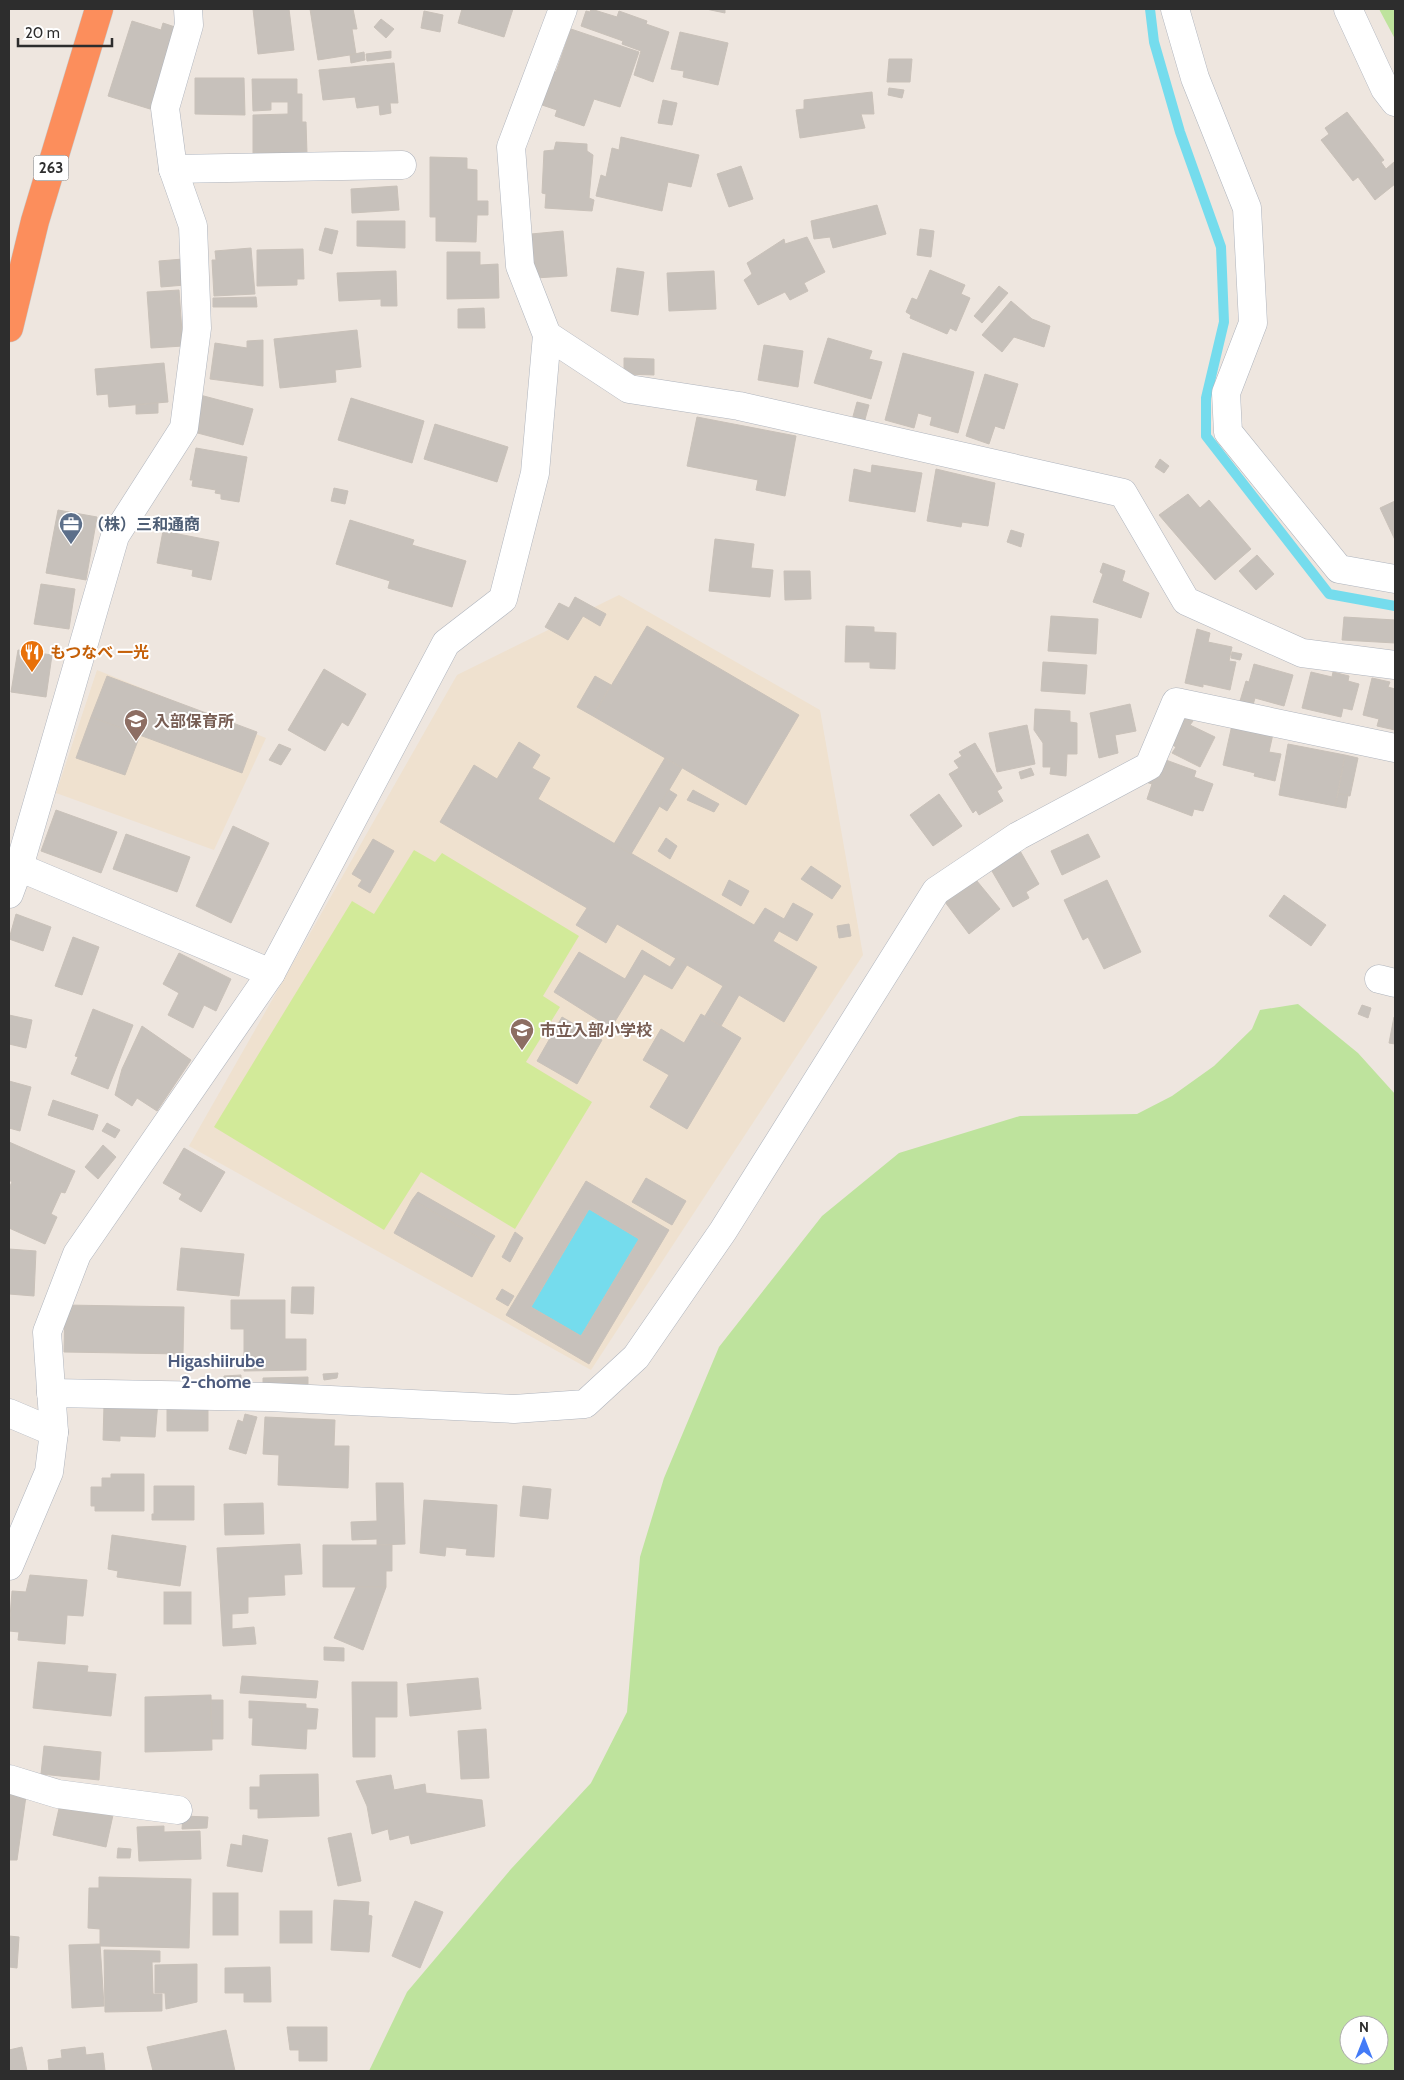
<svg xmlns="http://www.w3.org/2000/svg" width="1404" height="2080" viewBox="0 0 1404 2080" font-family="Cabin,'Noto Sans JP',sans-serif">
  <rect width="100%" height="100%" fill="#eee6df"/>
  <g fill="#efe1cf">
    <path d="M619 595 820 710 863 955 591 1370 189 1146 457 675Z"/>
    <path d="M97 670 266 738 214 850 56 793Z"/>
  </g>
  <g fill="#bee39d" fill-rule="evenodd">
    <path d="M1379 9H1395V39Z"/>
    <path d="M1298 1004 1358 1053 1395 1094V2071H369L407 1992 511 1869 591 1783 627 1712 640 1557 664 1478 719 1347 822 1216 899 1153 1020 1116 1137 1114 1172 1096 1214 1066 1252 1029 1260 1010ZM1349 2025H1379V2055H1349Z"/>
  </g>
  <path fill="#d2ea99" d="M414 850 435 862 442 853 579 936 543 996 560 1007 526 1062 592 1102 515 1229 421 1172 384 1230 214 1127 352 901 374 914Z"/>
  <path fill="#75dced" d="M589 1209 639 1239 581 1336 531 1307Z"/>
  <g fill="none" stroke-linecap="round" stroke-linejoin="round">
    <path stroke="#75dced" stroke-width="10" d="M1150 9 1154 42 1180 132 1221 247 1224 322 1206 398V436L1329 594 1395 606"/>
  </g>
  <g fill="#c7c1bb" stroke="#c9c1b9" fill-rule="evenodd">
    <path d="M253 9H289L294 50 258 54Z"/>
    <path d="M310 9H353L357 29H352L356 54 318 60Z"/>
    <path d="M462 9H513L504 37 458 23Z"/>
    <path d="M591 9 617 17 619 11 647 21 646 24 669 32 653 82 634 75 641 51 622 44 623 41 581 26 586 11 590 12Z"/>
    <path d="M706 9H725V13Z"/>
    <path d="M424 11 443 15 440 32 421 28Z"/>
    <path d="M381 19 394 29 386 38 374 27Z"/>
    <path d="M132 21 161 30 163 23 175 27 150 109 108 96Z"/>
    <path d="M571 29 639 52 620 107 594 99 584 126 555 116 557 110 536 103 548 70 556 72Z"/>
    <path d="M680 32 728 43 718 85 683 77 684 71 671 69Z"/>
    <path d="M391 51V58L367 61 366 54Z"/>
    <path d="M364 52 365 60 351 63 350 55Z"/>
    <path d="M889 59H912L910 82H887Z"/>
    <path d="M394 63 398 103H390L391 113 380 115 379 105 357 108 355 97 323 100 319 70Z"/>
    <path d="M195 78H244L245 115 195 114Z"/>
    <path d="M252 79H297V94H302V122H306L307 154 253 155V115L288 114V102H271V110L253 111Z"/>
    <path d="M889 88 904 90 902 98 888 95Z"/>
    <path d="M872 92 874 114H861L865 128 800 138 796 110 804 109V100Z"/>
    <path d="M663 100 677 103 672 125 658 123Z"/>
    <path d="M1347 112 1384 160 1381 162 1386 169 1394 162 1395 165V184L1375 200 1358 177 1353 181 1321 140 1329 134 1325 128Z"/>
    <path d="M621 137 699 155 691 187 668 182 662 211 596 196 601 175 606 177 612 148 619 150Z"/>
    <path d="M556 142 587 144V151L593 155 589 198 594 200 592 211 545 208 546 194 542 193 544 151 554 150Z"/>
    <path d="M430 157 467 158V169L477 170V201H488V215H477L476 242 436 241V217H430Z"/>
    <path d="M741 166 753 199 729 207 717 174Z"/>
    <path d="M397 186 399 210 352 213 351 189Z"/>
    <path d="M877 205 886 234 833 248 830 237 814 239 811 221Z"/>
    <path d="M357 221H405V248L357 246Z"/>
    <path d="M325 228 338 231 332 254 319 250Z"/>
    <path d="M920 229 934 231 931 257 917 255Z"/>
    <path d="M563 231 567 276 535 278 531 234Z"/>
    <path d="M807 237 825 272 804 283 808 291 790 300 785 292 758 305 744 280 752 274 747 263 784 239 785 244Z"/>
    <path d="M251 248 255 294 214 296 212 260H216L215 251Z"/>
    <path d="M303 249 304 279H297V285L257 286V250Z"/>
    <path d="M447 252H480V265L498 264 499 298 447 299Z"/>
    <path d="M183 259 185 285 161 287 159 261Z"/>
    <path d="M617 268 644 272 638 315 611 311Z"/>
    <path d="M930 270 965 285 961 294 970 298 956 331 950 328 947 334 910 318 911 315 906 312 912 298 917 300Z"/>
    <path d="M396 271 397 306H381V299L339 301 337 273Z"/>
    <path d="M714 271 716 309 669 311 667 273Z"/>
    <path d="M999 286 1008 293 982 323 974 316Z"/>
    <path d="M179 290 183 346 151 348 147 292Z"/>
    <path d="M256 297 257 307H213V298Z"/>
    <path d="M1011 301 1032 319 1050 326 1044 347 1014 337 1002 352 982 335Z"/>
    <path d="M484 308 485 328H458V309Z"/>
    <path d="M357 330 361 367 335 370 336 382 280 388 274 339Z"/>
    <path d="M828 338 872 351 869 359 882 362 871 399 814 383Z"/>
    <path d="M263 340V386L210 379 215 343 247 348V341Z"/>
    <path d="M764 345 803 351 798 387 758 380Z"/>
    <path d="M903 353 974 372 958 433 930 425 932 417 918 413 914 428 885 420Z"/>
    <path d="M624 358 654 359V375L624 374Z"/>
    <path d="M164 363 168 402 109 407 108 394 97 395 95 369Z"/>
    <path d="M985 374 1018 384 1004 429 995 426 989 444 966 436Z"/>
    <path d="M200 395 253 409 243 445 190 431Z"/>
    <path d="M351 398 424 421 412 463 338 440Z"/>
    <path d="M857 402 869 405 864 423 852 420Z"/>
    <path d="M158 403V413L136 414V405Z"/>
    <path d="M697 417 796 436 785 496 756 490 758 480 687 466Z"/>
    <path d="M435 424 508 447 497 482 424 459Z"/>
    <path d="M196 448 247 457 239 502 221 499V494L215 493 216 490 192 486 193 480H190Z"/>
    <path d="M1160 459 1169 466 1164 473 1155 467Z"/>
    <path d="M872 465 922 473 915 512 849 501 854 469 871 473Z"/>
    <path d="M936 469 995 483 988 526 962 522 961 527 927 521Z"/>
    <path d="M334 488 348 491 345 504 331 501Z"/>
    <path d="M1188 494 1200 508 1209 500 1251 549 1215 580 1159 515Z"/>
    <path d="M1395 501V540L1380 508Z"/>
    <path d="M58 510 97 517 86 580 46 573Z"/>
    <path d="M350 520 414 540 412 545 466 561 452 607 388 588 390 581 336 564Z"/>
    <path d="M1011 530 1024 534 1021 547 1007 542Z"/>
    <path d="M163 531 219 542 211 580 192 576 193 570 157 563Z"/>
    <path d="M715 539 754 544 751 568 773 570 770 597 709 591Z"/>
    <path d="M1257 555 1274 574 1256 590 1239 571Z"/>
    <path d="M1103 563 1125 571 1122 581 1149 593 1141 618 1093 602 1103 574 1100 572Z"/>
    <path d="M784 571H810L811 599 785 600Z"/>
    <path d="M41 584 75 589 69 629 34 624Z"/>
    <path d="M575 597 606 614 600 626 583 616 568 640 545 627 559 603 569 608Z"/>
    <path d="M1051 616 1098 619 1096 654 1048 651Z"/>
    <path d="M1344 617 1395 620V643L1342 640Z"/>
    <path d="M647 626 799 715 746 805 593 716Z"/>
    <path d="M846 626 874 627V632L896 633 895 669 870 668V662H845Z"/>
    <path d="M1197 629 1210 633 1208 642 1232 647 1229 661 1236 662 1230 690 1203 684V687L1185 683Z"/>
    <path d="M18 650 52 655 46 697 11 692Z"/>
    <path d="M1232 652 1242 654 1240 660 1231 658Z"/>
    <path d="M1043 662 1087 665 1085 694 1041 691Z"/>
    <path d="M1254 664 1293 675 1284 706 1255 698 1253 705 1240 701 1246 681 1249 682Z"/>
    <path d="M324 669 366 694 348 726 342 722 325 751 288 730Z"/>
    <path d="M1311 672 1332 677 1333 672 1349 676 1348 681 1359 684 1352 710 1343 708 1341 717 1302 708Z"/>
    <path d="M107 676 257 732 242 773 91 717Z"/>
    <path d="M595 676 611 685 593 716 577 707Z"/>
    <path d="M1372 678 1390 682 1388 687 1395 689V730L1377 726 1379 719 1363 715Z"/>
    <path d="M1130 704 1136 731 1115 735 1118 753 1099 758 1090 713Z"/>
    <path d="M1035 709 1070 711V722L1077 723V754H1067L1066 776 1050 774 1051 767H1043V743L1034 730Z"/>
    <path d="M1180 715 1193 721 1190 725 1215 737 1200 767 1172 753 1176 747 1167 742Z"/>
    <path d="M91 717 140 735 125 775 76 758Z"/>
    <path d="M1027 725 1035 764 997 772 989 733Z"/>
    <path d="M1232 725 1273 734 1269 752 1281 754 1275 781 1254 776 1255 773 1223 765Z"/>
    <path d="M519 742 540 755 532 768 550 778 538 799 754 925 765 908 784 919 793 903 813 914 797 941 779 931 773 941 817 967 784 1022 739 995 721 1026 705 1016 723 986 617 924 606 943 576 925 587 908 440 822 474 765 497 779Z"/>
    <path d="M975 743 1002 788 997 791 1003 801 979 815 976 810 973 813 949 774 959 768 954 761 962 756 959 752Z"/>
    <path d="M279 744 291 749 281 765 269 760Z"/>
    <path d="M1288 744 1345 755 1335 806 1279 795Z"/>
    <path d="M1345 755 1358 758 1350 796 1338 794Z"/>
    <path d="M1155 756 1196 771 1194 777 1213 784 1203 811 1194 809 1192 816 1147 799 1152 784 1146 782Z"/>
    <path d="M665 758 682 768 631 854 614 844Z"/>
    <path d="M1031 768 1034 775 1021 779 1019 772Z"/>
    <path d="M669 790 677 795 667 811 659 806Z"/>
    <path d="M693 790 719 804 714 812 687 800Z"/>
    <path d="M939 794 962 826 933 846 910 815Z"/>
    <path d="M1338 794 1348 795 1346 808 1335 806Z"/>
    <path d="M56 810 117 832 101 873 41 851Z"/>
    <path d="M233 826 269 843 231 923 196 906Z"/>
    <path d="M126 834 190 857 177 892 113 869Z"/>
    <path d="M1088 834 1100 857 1062 875 1051 851Z"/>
    <path d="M666 838 677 846 670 859 658 851Z"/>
    <path d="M373 839 394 851 370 893 358 886 362 880 352 874Z"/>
    <path d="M1019 849 1039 884 1026 892 1029 898 1013 907 989 866Z"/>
    <path d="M811 866 841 886 832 899 801 879Z"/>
    <path d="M972 875 1000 909 969 934 945 902V894Z"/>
    <path d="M729 880 749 891 741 906 722 895Z"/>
    <path d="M1107 880 1141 952 1104 969 1088 937 1083 940 1064 900Z"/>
    <path d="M1284 895 1326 925 1311 946 1269 916Z"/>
    <path d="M16 914 51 927 43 951 9 939Z"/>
    <path d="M849 924 851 936 839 938 837 926Z"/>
    <path d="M73 937 99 947 82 995 55 986Z"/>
    <path d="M642 950 670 967 676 958 687 965 672 989 644 974 611 1028 554 992 579 952 625 979Z"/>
    <path d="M179 953 231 979 216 1011 204 1005 193 1028 168 1015 179 993 163 984Z"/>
    <path d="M1362 1005 1371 1008 1368 1018 1358 1014Z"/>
    <path d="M93 1009 133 1025 108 1089 71 1074 78 1057 75 1056Z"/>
    <path d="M701 1014 741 1038 687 1129 650 1107 669 1075 643 1060 661 1029 684 1043Z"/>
    <path d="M9 1015 32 1020 26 1048 9 1044Z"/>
    <path d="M562 1017 602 1040 577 1084 537 1061Z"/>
    <path d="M1394 1017H1395V1044L1389 1043Z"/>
    <path d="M142 1026 191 1060 157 1111 137 1098 132 1106 115 1095 122 1069Z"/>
    <path d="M9 1081 31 1087 20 1131 9 1128Z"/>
    <path d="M53 1100 98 1115 93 1130 48 1115Z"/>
    <path d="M107 1123 120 1130 115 1138 102 1131Z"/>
    <path d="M9 1142 75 1171 65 1193 61 1192 51 1214 57 1217 45 1244 9 1228V1188L12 1182 9 1180Z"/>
    <path d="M103 1145 116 1157 98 1179 85 1167Z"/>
    <path d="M184 1148 225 1172 201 1212 179 1199 182 1194 163 1183Z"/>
    <path d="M646 1178 686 1201 672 1225 632 1202Z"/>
    <path d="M586 1181 669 1230 589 1364 506 1315ZM589 1209 639 1239 581 1336 531 1307Z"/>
    <path d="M418 1192 495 1236 490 1244 412 1200Z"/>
    <path d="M412 1200 490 1244 472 1277 394 1233Z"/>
    <path d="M515 1232 523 1238 510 1262 502 1257Z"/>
    <path d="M181 1248 244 1254 239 1296 177 1290Z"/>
    <path d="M9 1249 36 1251 34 1296 9 1294Z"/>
    <path d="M292 1287H314L313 1314 291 1313Z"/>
    <path d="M502 1289 514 1296 508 1306 496 1299Z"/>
    <path d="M231 1300H285V1339H306V1370L244 1371V1329H231Z"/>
    <path d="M65 1305 184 1307 183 1354 64 1352Z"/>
    <path d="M338 1373 337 1378 324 1380 323 1374Z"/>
    <path d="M241 1375V1385H223L224 1376Z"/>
    <path d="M308 1377V1384L263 1385V1378Z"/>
    <path d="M208 1397V1431H167V1398Z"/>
    <path d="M158 1401 155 1437 120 1436V1441L103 1440 104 1405Z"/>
    <path d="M245 1414 257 1417 246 1454 229 1449 238 1420 243 1422Z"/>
    <path d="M265 1417 335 1420 334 1446H349L348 1488 278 1485 279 1455 263 1454Z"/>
    <path d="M111 1474H144V1511H95V1506H91V1487H102V1478H111Z"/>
    <path d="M376 1483H403L405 1544 377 1545V1539L352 1540 351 1522 377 1521Z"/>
    <path d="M154 1486H194V1520H152V1514H154Z"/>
    <path d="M523 1486 551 1489 548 1519 520 1516Z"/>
    <path d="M424 1500 497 1505 494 1557 466 1555 467 1549 446 1547 445 1556 420 1553Z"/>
    <path d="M263 1503 264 1534 225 1535 224 1504Z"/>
    <path d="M112 1535 186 1546 180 1586 117 1577 118 1571 108 1569Z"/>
    <path d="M300 1544 302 1574 284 1575 285 1595 248 1597V1613L232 1614V1629L254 1627 256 1644 223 1646 217 1548Z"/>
    <path d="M323 1545H392V1571H386V1587H323Z"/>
    <path d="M30 1575 87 1580 83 1616 67 1615 65 1644 18 1640 19 1632 9 1631 12 1591 26 1592Z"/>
    <path d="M356 1587H386L363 1650 334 1638Z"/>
    <rect x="164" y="1592" width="27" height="32"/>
    <path d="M324 1647 344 1648V1661L324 1660Z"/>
    <path d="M38 1662 88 1666 87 1672 116 1674 111 1716 33 1708Z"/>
    <path d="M242 1676 318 1681 316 1698 240 1693Z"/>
    <path d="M478 1678 481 1709 410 1716 407 1684Z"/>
    <path d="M352 1682H397V1717H375V1757H353Z"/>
    <path d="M211 1695 212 1750 145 1752V1697Z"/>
    <path d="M211 1700H223V1739H212Z"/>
    <path d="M249 1701 306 1704V1708L318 1709 316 1729H307L306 1749 252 1745 253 1718H249Z"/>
    <path d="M486 1729 489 1778 461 1779 458 1731Z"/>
    <path d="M44 1746 101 1752 99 1780 41 1774Z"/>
    <path d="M318 1774 319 1816 258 1818V1809H250V1787H260V1775Z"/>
    <path d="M391 1775 394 1790 425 1784 426 1793 482 1800 485 1826 411 1844 409 1835 390 1840 388 1829 372 1834 367 1806 356 1781Z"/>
    <path d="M9 1792 26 1796 17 1860H9Z"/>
    <path d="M60 1804 113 1815 106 1847 53 1835Z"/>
    <path d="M183 1816 208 1817 207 1828 182 1829Z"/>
    <path d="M164 1826V1832L200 1831 201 1859 139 1861 137 1827Z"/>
    <path d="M351 1833 361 1881 338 1886 328 1838Z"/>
    <path d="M243 1835 268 1840 262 1872 227 1866 231 1844 242 1846Z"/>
    <path d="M118 1848 131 1849 130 1858H117Z"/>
    <path d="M99 1877 191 1879 189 1948 100 1946V1929L88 1928 89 1888H99Z"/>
    <rect x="213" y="1893" width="25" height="42"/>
    <path d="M334 1900 369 1902 368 1915 372 1916 369 1952 331 1950Z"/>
    <path d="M415 1901 443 1912 420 1968 392 1956Z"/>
    <rect x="280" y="1911" width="32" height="32"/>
    <path d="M9 1936 19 1937 17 1968 9 1967Z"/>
    <path d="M100 1944 104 2006 72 2008 69 1945Z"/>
    <path d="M104 1950 160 1951V1962H152L153 1994H162V2011L105 2012Z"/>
    <path d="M197 1964V2002L166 2009 165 1993H155V1965Z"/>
    <path d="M270 1967 271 2002H244V1993H225V1968Z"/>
    <path d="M287 2027H327V2061H299V2050H290Z"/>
    <path d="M226 2030 235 2071H153L147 2047Z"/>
    <path d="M22 2047 27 2071H9V2050Z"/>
    <path d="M85 2047 86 2055 103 2053 105 2071H49L48 2060 62 2058 61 2050Z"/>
  </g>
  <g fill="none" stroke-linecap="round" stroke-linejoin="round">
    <g stroke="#afb4bd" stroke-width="29">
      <g id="minor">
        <path d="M1175 9 1195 78 1247 208 1253 323 1226 393 1228 432 1339 569 1395 579"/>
        <path d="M1348 9 1385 89 1395 102"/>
        <path d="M173 169 402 165"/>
        <path d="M547 335 629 389 739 406 1123 493 1186 601 1302 653 1395 665"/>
        <path d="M9 863 271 973"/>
        <path d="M9 894 19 867 115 536 184 428 197 328 193 226 173 169 165 108 189 25 188 9"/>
        <path d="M1379 979 1395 983"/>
        <path d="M51 1393 269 1397 514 1409 585 1404 636 1357 723 1231 936 891 1018 836 1149 766 1176 702 1395 748"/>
        <path d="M9 1413 54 1432"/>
        <path d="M9 1566 49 1472 54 1432 47 1332 77 1254 271 973 446 643 503 599 535 473 547 335 520 266 511 147 563 9"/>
        <path d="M9 1779 58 1794 178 1810"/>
      </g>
    </g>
    <g stroke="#c8c8c8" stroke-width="29">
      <path id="highway" d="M9 328 35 221 99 9"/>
    </g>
    <use href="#minor" stroke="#fff" stroke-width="28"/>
    <use href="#highway" stroke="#fc8e5c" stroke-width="28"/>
  </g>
  <defs>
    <g id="office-pin" transform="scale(1.25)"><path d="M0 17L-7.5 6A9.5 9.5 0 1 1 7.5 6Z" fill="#5c6f8a" stroke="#fff"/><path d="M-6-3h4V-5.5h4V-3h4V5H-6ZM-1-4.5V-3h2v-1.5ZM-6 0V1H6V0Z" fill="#fff"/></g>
    <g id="restaurant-pin" transform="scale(1.25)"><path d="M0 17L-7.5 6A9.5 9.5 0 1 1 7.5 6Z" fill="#e8710a" stroke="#fff"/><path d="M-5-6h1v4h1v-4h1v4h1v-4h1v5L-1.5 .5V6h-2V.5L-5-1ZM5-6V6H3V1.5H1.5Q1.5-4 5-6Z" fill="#fff"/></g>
    <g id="school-pin" transform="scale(1.25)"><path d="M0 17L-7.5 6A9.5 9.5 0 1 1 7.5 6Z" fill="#8d6e63" stroke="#fff"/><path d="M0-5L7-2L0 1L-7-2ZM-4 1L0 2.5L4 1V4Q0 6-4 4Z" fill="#fff"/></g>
  </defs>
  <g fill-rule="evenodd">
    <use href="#office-pin" x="71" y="524"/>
    <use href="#restaurant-pin" x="32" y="652"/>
    <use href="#school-pin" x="136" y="721"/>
    <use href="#school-pin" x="522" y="1030"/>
  </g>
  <g text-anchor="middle" stroke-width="4" stroke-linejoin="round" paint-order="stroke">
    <rect fill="#fff" stroke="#6c6c6c" stroke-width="1" x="33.5" y="155.5" width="35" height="25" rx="4"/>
    <g font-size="15" font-weight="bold" fill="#2d2d2d">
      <text x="51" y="173">263</text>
    </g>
    <g font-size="16" font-weight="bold" fill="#4e5e75" stroke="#fff" text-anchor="start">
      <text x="88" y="530">（株）三和通商</text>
    </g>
    <g font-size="16" font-weight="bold" fill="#c56008" stroke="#fff" text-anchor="start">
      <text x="50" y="658">もつなべ 一光</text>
    </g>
    <g font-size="16" font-weight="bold" fill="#785e54" stroke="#fff" text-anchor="start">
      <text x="154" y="727">入部保育所</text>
      <text x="540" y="1036">市立入部小学校</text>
    </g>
    <g font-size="18" font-weight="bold" fill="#4d5b7d" stroke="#fff">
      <text x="216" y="1367">Higashiirube<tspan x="216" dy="21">2-chome</tspan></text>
    </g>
  </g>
  <rect width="1404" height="2080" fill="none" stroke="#2d2d2d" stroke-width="20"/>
  <g transform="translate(1364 2040)"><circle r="24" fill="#ffffff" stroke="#ababab"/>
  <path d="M0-4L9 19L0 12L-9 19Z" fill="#437bf7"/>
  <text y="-8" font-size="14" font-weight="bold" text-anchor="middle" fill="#2d2d2d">N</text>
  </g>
  <path d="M18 38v8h94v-8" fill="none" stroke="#2d2d2d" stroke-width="2.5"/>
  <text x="25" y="38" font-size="15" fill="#2d2d2d" stroke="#ffffff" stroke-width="4" paint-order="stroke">20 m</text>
</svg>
